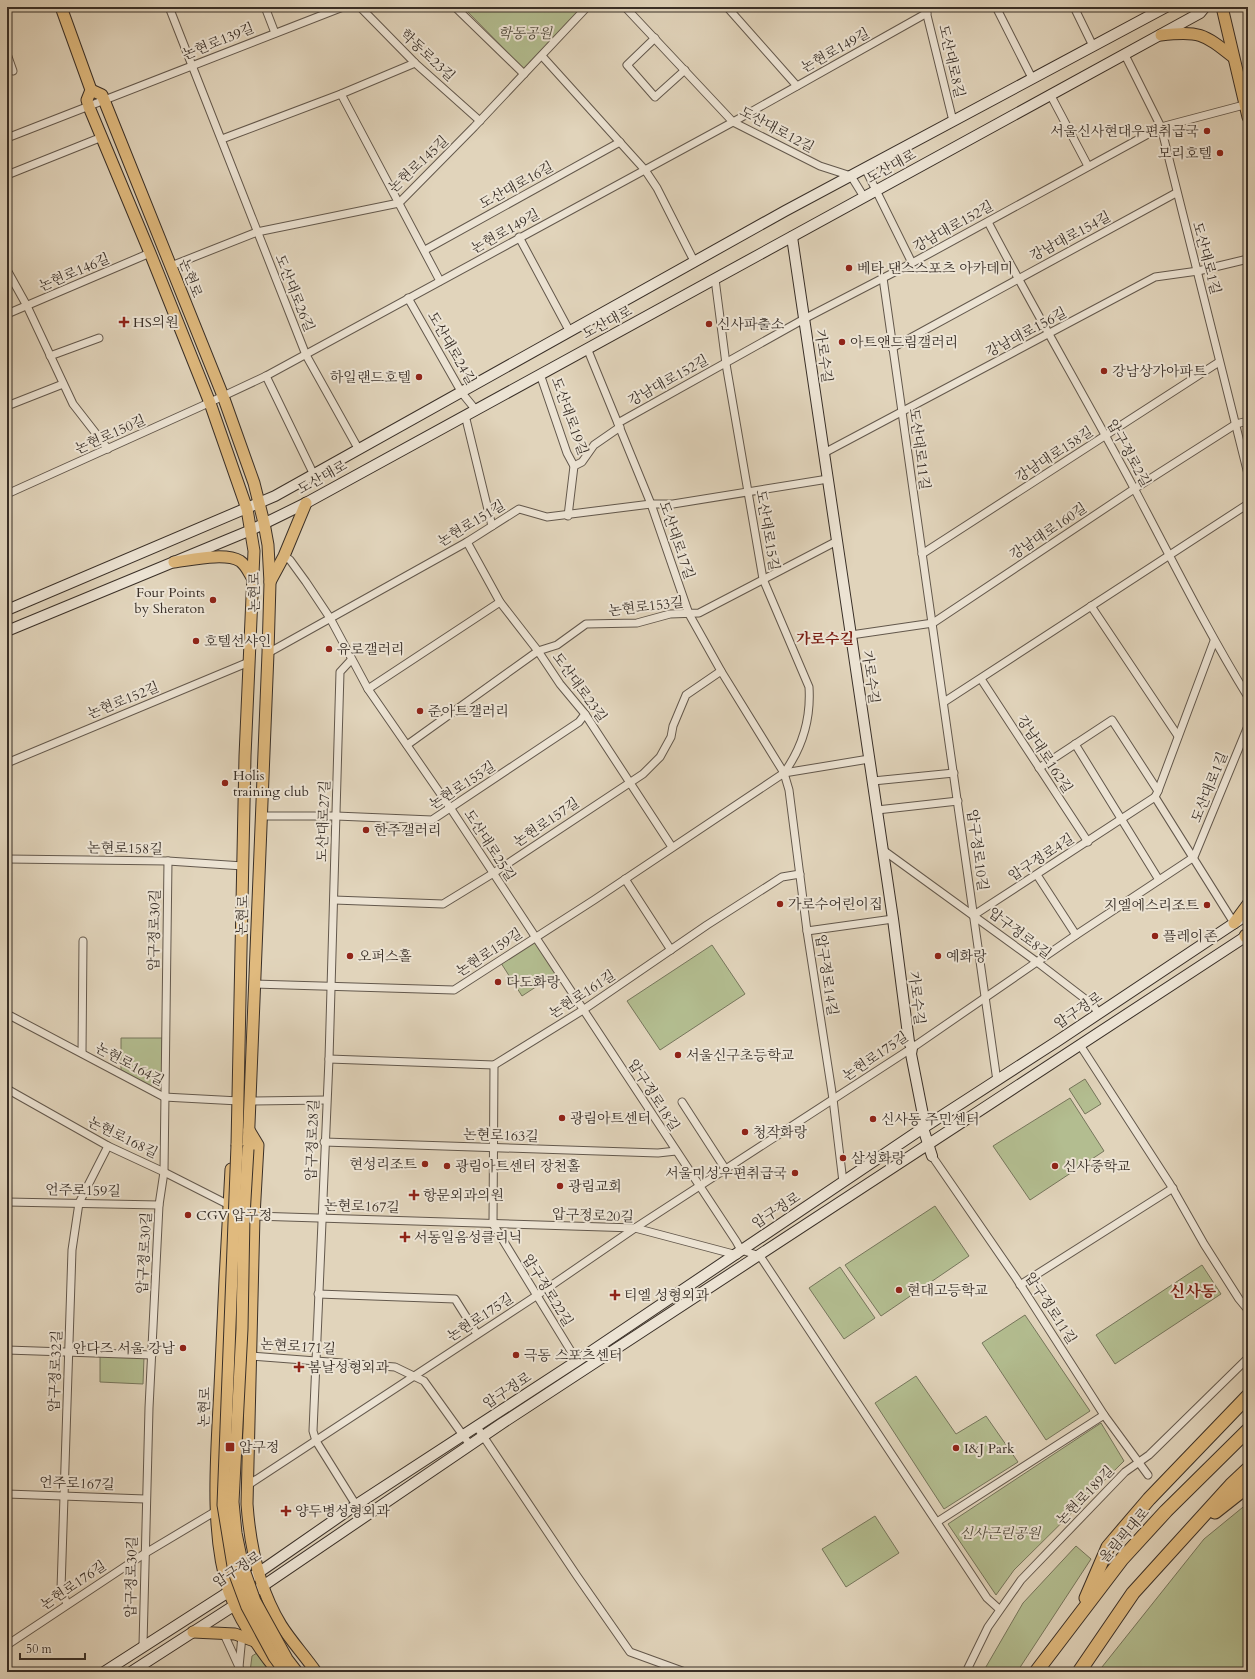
<svg xmlns="http://www.w3.org/2000/svg" width="1255" height="1679" viewBox="0 0 1255 1679" font-family="Cardo,'Noto Serif KR',serif">
  <rect width="100%" height="100%" fill="#e1d4bb"/>
  <filter id="stains"><feTurbulence type="fractalNoise" baseFrequency=".005" numOctaves="4"/><feColorMatrix values="0 0 0 0 .2 0 0 0 0 .09 0 0 0 0 .02 0 0 0 .5 -.17"/></filter>
  <radialGradient id="worn" r=".72"><stop offset=".6" stop-color="#630" stop-opacity="0"/><stop offset="1" stop-color="#630" stop-opacity=".3"/></radialGradient>
  <g fill="#b3bd90" stroke="#76765c">
    <path d="M463 7H584L525 70Z"/>
    <path d="M537 941 557 973 522 996 501 963Z"/>
    <path d="M712 945 745 994 660 1050 627 1001Z"/>
    <path d="M121 1038H162V1077L150 1086 121 1070Z"/>
    <path d="M1085 1079 1101 1104 1085 1114 1069 1089Z"/>
    <path d="M1070 1098 1104 1151 1030 1200 993 1146Z"/>
    <path d="M935 1206 969 1256 881 1316 845 1265Z"/>
    <path d="M1202 1265 1221 1294 1115 1364 1096 1335Z"/>
    <path d="M840 1267 875 1318 844 1339 809 1288Z"/>
    <path d="M1025 1315 1090 1411 1046 1440 982 1343Z"/>
    <path d="M100 1356 144 1357 143 1384 100 1382Z"/>
    <path d="M916 1376 956 1434 986 1416 1018 1462 944 1509 875 1403Z"/>
    <path d="M1101 1423 1124 1461 1014 1570 996 1595 948 1524Z"/>
    <path d="M1248 1503V1672H1098L1204 1539Z"/>
    <path d="M875 1516 899 1553 846 1587 822 1549Z"/>
    <path d="M1076 1546 1091 1559 1017 1672H983L1023 1603Z"/>
    <path d="M257 1653 270 1672H250L252 1656Z"/>
  </g>
  <g fill="none" stroke-linecap="round" stroke-linejoin="round">
    <g stroke="#63584c" stroke-width="9">
      <g id="street">
        <path d="M169 7 306 355 359 450"/>
        <path d="M265 7 275 33"/>
        <path d="M360 7 415 63 480 121"/>
        <path d="M455 7 524 74"/>
        <path d="M625 7 733 122 820 166 851 176 864 197"/>
        <path d="M727 7 797 86"/>
        <path d="M925 7 953 121"/>
        <path d="M996 7 1032 78"/>
        <path d="M1074 7 1093 46"/>
        <path d="M655 38 627 65 655 97 685 70"/>
        <path d="M7 54 13 71"/>
        <path d="M1125 55 1161 127 1248 474"/>
        <path d="M542 56 645 170 657 188 694 261"/>
        <path d="M341 94 440 281"/>
        <path d="M1050 94 1088 166"/>
        <path d="M7 138 343 7"/>
        <path d="M222 139 341 94 415 63"/>
        <path d="M865 168 912 263"/>
        <path d="M7 175 102 137"/>
        <path d="M988 222C1035 312 1087 400 1135 490 1172 560 1207 630 1248 697"/>
        <path d="M519 237 570 332"/>
        <path d="M425 250 620 142"/>
        <path d="M171 266 257 232 399 203 474 127 587 7"/>
        <path d="M7 270 27 306 73 404 108 449"/>
        <path d="M883 278 997 1081"/>
        <path d="M715 279 726 364 763 579 809 687C811 718 802 748 784 773"/>
        <path d="M408 298 462 393 475 409"/>
        <path d="M7 314 150 253"/>
        <path d="M587 348 651 504 689 614 721 671 784 773 789 790 807 931 833 1099 843 1182"/>
        <path d="M892 348 1176 193"/>
        <path d="M50 356 99 338"/>
        <path d="M540 374 567 453 574 466 568 516"/>
        <path d="M266 376 314 475"/>
        <path d="M7 406 63 384"/>
        <path d="M465 415 492 526"/>
        <path d="M618 423 804 319 912 263 1161 127 1244 105"/>
        <path d="M824 453 1155 277 1198 271 1248 259"/>
        <path d="M574 466 582 462 594 445 620 427"/>
        <path d="M7 494 202 406 266 376 733 122 927 13"/>
        <path d="M467 542 500 602 538 651 560 684 585 714 672 847"/>
        <path d="M922 554 1219 362"/>
        <path d="M284 556 290 560 306 582 330 618 368 689 451 809 736 1241 741 1250 760 1256"/>
        <path d="M1091 606 1178 736"/>
        <path d="M851 635 933 623 1134 489 1236 424 1248 421"/>
        <path d="M268 653 467 542 519 509 547 517 651 504H673L828 479"/>
        <path d="M351 660 340 672 329 1059 313 1431 316 1441 356 1505"/>
        <path d="M981 679 1088 842"/>
        <path d="M368 689 500 602"/>
        <path d="M944 702 1248 504"/>
        <path d="M1075 744 1159 880"/>
        <path d="M407 745 538 651 557 645 586 624 637 623 670 614 699 613 837 541"/>
        <path d="M7 763 249 662"/>
        <path d="M1039 768 1112 720 1158 791 1155 797 1234 923"/>
        <path d="M873 781 954 773"/>
        <path d="M1158 791 1214 641"/>
        <path d="M877 810 958 801"/>
        <path d="M261 816H336L432 820 579 722 585 714"/>
        <path d="M883 850 1037 962 1093 1005 1098 1013"/>
        <path d="M7 859 168 861 243 866"/>
        <path d="M1037 875 1076 935"/>
        <path d="M625 879 671 950"/>
        <path d="M334 900 443 904 492 874 643 774 660 757 671 737 673 726 686 695 721 671"/>
        <path d="M974 915 1155 797"/>
        <path d="M807 931 893 919"/>
        <path d="M254 984 454 990 594 900 784 773 869 759"/>
        <path d="M7 1014 164 1097 239 1101"/>
        <path d="M1080 1045 1170 1184 1204 1244 1239 1299 1248 1310"/>
        <path d="M82 1053 83 941"/>
        <path d="M329 1059 494 1065 583 1010 707 925 782 877 800 874"/>
        <path d="M494 1065 493 1224 577 1361"/>
        <path d="M7 1089 108 1146 164 1172 229 1205"/>
        <path d="M250 1101 326 1100"/>
        <path d="M682 1102 726 1170"/>
        <path d="M324 1142 658 1153 676 1151"/>
        <path d="M932 1156 1016 1278 1104 1415 1148 1475"/>
        <path d="M7 1202 159 1205"/>
        <path d="M254 1216 635 1228 737 1255"/>
        <path d="M760 1256 987 1598 999 1609"/>
        <path d="M1020 1285 1173 1188"/>
        <path d="M318 1294 455 1299 477 1334"/>
        <path d="M7 1350 152 1355"/>
        <path d="M250 1356 395 1367 424 1381 470 1445"/>
        <path d="M477 1427 577 1576 630 1652 685 1672"/>
        <path d="M248 1485 536 1296 635 1228 912 1048 1076 935 1194 857 1248 726"/>
        <path d="M7 1494 145 1499"/>
        <path d="M937 1522 1104 1415"/>
        <path d="M67 1604 61 1589 72 1250 79 1203 108 1146"/>
        <path d="M223 1632 239 1667"/>
        <path d="M7 1645 144 1554 216 1511"/>
        <path d="M143 1645 149 1408 159 1205 164 1172 168 861"/>
        <path d="M241 1672 239 1667 242 1636"/>
        <path d="M966 1672 988 1627 1021 1580 1125 1472 1149 1455 1248 1358"/>
      </g>
    </g>
    <g stroke="#392f27" stroke-width="12">
      <g id="secondary">
        <path d="M792 237 893 919 909 1042 912 1048 911 1054 924 1120 923 1128 932 1156"/>
        <path d="M7 610 275 496 785 211 1166 7"/>
        <path d="M7 631 251 530 306 503 1200 13 1205 7"/>
        <path d="M104 1672 258 1573 356 1505 577 1361 923 1128 1056 1042 1248 914"/>
        <path d="M131 1672 235 1605 501 1424 1248 935"/>
      </g>
    </g>
    <g stroke="#392f27" stroke-width="13">
      <g id="primary">
        <path d="M61 7 91 90 87 100 89 107 150 253 210 403 247 509 254 551 245 756 237 1145"/>
        <path d="M1222 7 1248 117"/>
        <path d="M1161 35C1199 31 1203 33 1233 57"/>
        <path d="M91 90 102 95 223 396 254 483 264 523 268 545 270 583 268 653 248 1149"/>
        <path d="M174 562C191 560 225 552 240 561 246 565 249 573 253 579"/>
        <path d="M270 582 284 556 306 503"/>
        <path d="M1234 923 1248 904"/>
        <path d="M249 1130 258 1145 254 1216 247 1504C250 1546 259 1589 281 1625 291 1641 305 1656 316 1672"/>
        <path d="M231 1169C227 1242 223 1314 220 1387 217 1451 209 1531 229 1592 239 1619 260 1650 278 1672"/>
        <path d="M193 1632 235 1634 257 1642"/>
      </g>
    </g>
    <g stroke="#392f27" stroke-width="15">
      <g id="highway">
        <path d="M1246 936H1248"/>
        <path d="M1215 1512 1248 1486"/>
        <path d="M1086 1598 1108 1547 1149 1499 1248 1396"/>
        <path d="M1036 1672 1122 1559 1166 1511 1248 1430"/>
        <path d="M1079 1672 1133 1593 1231 1485 1248 1469"/>
      </g>
    </g>
    <use href="#street" stroke="#ece3d3" stroke-width="7"/>
    <use href="#secondary" stroke="#ece3d3" stroke-width="10"/>
    <use href="#primary" stroke="#e0ba7e" stroke-width="11"/>
    <use href="#highway" stroke="#e0ba7e" stroke-width="13"/>
    <g stroke="#392f27" stroke-width="13" stroke-linecap="butt">
      <g id="primary-bridge">
        <path d="M237 1145 223 1505 234 1572 247 1607 274 1657 285 1672"/>
        <path d="M248 1149 244 1216 242 1329 233 1502 236 1533 243 1567 255 1601 287 1659 297 1672"/>
      </g>
    </g>
    <use href="#primary-bridge" stroke="#e0ba7e" stroke-width="11"/>
  </g>
  <g fill="#8f2418" stroke="#ece3d3" stroke-width="1.5">
    <circle cx="1207" cy="131" r="4"/>
    <circle cx="1220" cy="153" r="4"/>
    <circle cx="849" cy="268" r="4"/>
    <path d="M122 316h4v4h4v4h-4v4h-4v-4h-4v-4h4z"/>
    <circle cx="709" cy="324" r="4"/>
    <circle cx="842" cy="342" r="4"/>
    <circle cx="1104" cy="371" r="4"/>
    <circle cx="419" cy="377" r="4"/>
    <circle cx="213" cy="600" r="4"/>
    <circle cx="196" cy="641" r="4"/>
    <circle cx="329" cy="649" r="4"/>
    <circle cx="420" cy="711" r="4"/>
    <circle cx="225" cy="783" r="4"/>
    <circle cx="366" cy="830" r="4"/>
    <circle cx="780" cy="904" r="4"/>
    <circle cx="1207" cy="905" r="4"/>
    <circle cx="1155" cy="936" r="4"/>
    <circle cx="350" cy="956" r="4"/>
    <circle cx="938" cy="956" r="4"/>
    <circle cx="498" cy="982" r="4"/>
    <circle cx="678" cy="1055" r="4"/>
    <circle cx="562" cy="1118" r="4"/>
    <circle cx="873" cy="1119" r="4"/>
    <circle cx="745" cy="1132" r="4"/>
    <circle cx="843" cy="1158" r="4"/>
    <circle cx="425" cy="1164" r="4"/>
    <circle cx="447" cy="1166" r="4"/>
    <circle cx="1055" cy="1166" r="4"/>
    <circle cx="795" cy="1173" r="4"/>
    <circle cx="560" cy="1186" r="4"/>
    <path d="M412 1189h4v4h4v4h-4v4h-4v-4h-4v-4h4z"/>
    <circle cx="188" cy="1215" r="4"/>
    <path d="M403 1231h4v4h4v4h-4v4h-4v-4h-4v-4h4z"/>
    <circle cx="899" cy="1290" r="4"/>
    <path d="M613 1289h4v4h4v4h-4v4h-4v-4h-4v-4h4z"/>
    <circle cx="183" cy="1348" r="4"/>
    <circle cx="516" cy="1355" r="4"/>
    <path d="M297 1361h4v4h4v4h-4v4h-4v-4h-4v-4h4z"/>
    <rect x="225" y="1442" width="10" height="10" rx="2"/>
    <circle cx="956" cy="1448" r="4"/>
    <path d="M284 1505h4v4h4v4h-4v4h-4v-4h-4v-4h4z"/>
  </g>
  <g text-anchor="middle" stroke-width="4" stroke-linejoin="round" paint-order="stroke">
    <g font-size="14" font-style="italic" fill="#514b3c" stroke="#ece3d3">
      <text x="525" y="38">학동공원</text>
      <text x="1000" y="1538">신사근린공원</text>
    </g>
    <g font-size="14" fill="#392f27" stroke="#ece3d3">
      <text transform="translate(218 41) rotate(-22)" y="5">논현로139길</text>
      <text transform="translate(835 50) rotate(-29)" y="5">논현로149길</text>
      <text transform="translate(428 55) rotate(43)" y="5">학동로23길</text>
      <text transform="translate(952 61) rotate(77)" y="5">도산대로8길</text>
      <text transform="translate(777 129) rotate(28)" y="5">도산대로12길</text>
      <text transform="translate(418 164) rotate(-43)" y="5">논현로145길</text>
      <text transform="translate(891 166) rotate(-29)" y="5">도산대로</text>
      <text transform="translate(516 185) rotate(-29)" y="5">도산대로16길</text>
      <text transform="translate(953 226) rotate(-29)" y="5">강남대로152길</text>
      <text transform="translate(505 231) rotate(-29)" y="5">논현로149길</text>
      <text transform="translate(1070 236) rotate(-28)" y="5">강남대로154길</text>
      <text transform="translate(1207 258) rotate(75)" y="5">도산대로1길</text>
      <text transform="translate(74 272) rotate(-23)" y="5">논현로146길</text>
      <text transform="translate(191 278) rotate(69)" y="5">논현로</text>
      <text transform="translate(295 293) rotate(68)" y="5">도산대로26길</text>
      <text transform="translate(607 322) rotate(-28)" y="5">도산대로</text>
      <text transform="translate(1026 332) rotate(-28)" y="5">강남대로156길</text>
      <text transform="translate(452 348) rotate(60)" y="5">도산대로24길</text>
      <text transform="translate(824 356) rotate(82)" y="5">가로수길</text>
      <text transform="translate(668 380) rotate(-29)" y="5">강남대로152길</text>
      <text transform="translate(570 416) rotate(70)" y="5">도산대로19길</text>
      <text transform="translate(110 434) rotate(-24)" y="5">논현로150길</text>
      <text transform="translate(920 449) rotate(82)" y="5">도산대로11길</text>
      <text transform="translate(1129 453) rotate(61)" y="5">압구정로2길</text>
      <text transform="translate(1054 454) rotate(-33)" y="5">강남대로158길</text>
      <text transform="translate(322 477) rotate(-29)" y="5">도산대로</text>
      <text transform="translate(471 523) rotate(-31)" y="5">논현로151길</text>
      <text transform="translate(768 530) rotate(80)" y="5">도산대로15길</text>
      <text transform="translate(1048 531) rotate(-34)" y="5">강남대로160길</text>
      <text transform="translate(677 540) rotate(71)" y="5">도산대로17길</text>
      <text transform="translate(254 592) rotate(-90)" y="5">논현로</text>
      <text transform="translate(646 606) rotate(-7)" y="5">논현로153길</text>
      <text transform="translate(871 677) rotate(82)" y="5">가로수길</text>
      <text transform="translate(580 687) rotate(54)" y="5">도산대로23길</text>
      <text transform="translate(123 700) rotate(-22)" y="5">논현로152길</text>
      <text transform="translate(1045 754) rotate(57)" y="5">강남대로162길</text>
      <text transform="translate(462 785) rotate(-33)" y="5">논현로155길</text>
      <text transform="translate(1209 787) rotate(-68)" y="5">도산대로1길</text>
      <text transform="translate(323 821) rotate(-88)" y="5">도산대로27길</text>
      <text transform="translate(546 822) rotate(-34)" y="5">논현로157길</text>
      <text transform="translate(490 845) rotate(57)" y="5">도산대로25길</text>
      <text transform="translate(125 848) rotate(1)" y="5">논현로158길</text>
      <text transform="translate(978 850) rotate(82)" y="5">압구정로10길</text>
      <text transform="translate(1041 857) rotate(-33)" y="5">압구정로4길</text>
      <text transform="translate(242 915) rotate(-88)" y="5">논현로</text>
      <text transform="translate(154 930) rotate(-89)" y="5">압구정로30길</text>
      <text transform="translate(1020 933) rotate(37)" y="5">압구정로8길</text>
      <text transform="translate(489 952) rotate(-33)" y="5">논현로159길</text>
      <text transform="translate(827 975) rotate(81)" y="5">압구정로14길</text>
      <text transform="translate(582 994) rotate(-33)" y="5">논현로161길</text>
      <text transform="translate(917 998) rotate(83)" y="5">가로수길</text>
      <text transform="translate(1078 1010) rotate(-34)" y="5">압구정로</text>
      <text transform="translate(875 1056) rotate(-34)" y="5">논현로175길</text>
      <text transform="translate(130 1064) rotate(28)" y="5">논현로164길</text>
      <text transform="translate(654 1095) rotate(57)" y="5">압구정로18길</text>
      <text transform="translate(501 1135) rotate(2)" y="5">논현로163길</text>
      <text transform="translate(123 1137) rotate(26)" y="5">논현로168길</text>
      <text transform="translate(312 1140) rotate(-88)" y="5">압구정로28길</text>
      <text transform="translate(83 1190) rotate(1)" y="5">언주로159길</text>
      <text transform="translate(362 1206) rotate(2)" y="5">논현로167길</text>
      <text transform="translate(776 1210) rotate(-33)" y="5">압구정로</text>
      <text transform="translate(593 1215) rotate(2)" y="5">압구정로20길</text>
      <text transform="translate(144 1253) rotate(-87)" y="5">압구정로30길</text>
      <text transform="translate(548 1290) rotate(58)" y="5">압구정로22길</text>
      <text transform="translate(1051 1308) rotate(57)" y="5">압구정로11길</text>
      <text transform="translate(480 1317) rotate(-33)" y="5">논현로175길</text>
      <text transform="translate(298 1346) rotate(4)" y="5">논현로171길</text>
      <text transform="translate(55 1371) rotate(-88)" y="5">압구정로32길</text>
      <text transform="translate(507 1390) rotate(-33)" y="5">압구정로</text>
      <text transform="translate(204 1407) rotate(-88)" y="5">논현로</text>
      <text transform="translate(77 1483) rotate(2)" y="5">언주로167길</text>
      <text transform="translate(1085 1495) rotate(-46)" y="5">논현로189길</text>
      <text transform="translate(1124 1535) rotate(-49)" y="5">올림픽대로</text>
      <text transform="translate(237 1569) rotate(-33)" y="5">압구정로</text>
      <text transform="translate(131 1577) rotate(-89)" y="5">압구정로30길</text>
      <text transform="translate(73 1585) rotate(-34)" y="5">논현로176길</text>
    </g>
    <g font-size="14" fill="#392f27" stroke="#ece3d3" text-anchor="start">
      <text x="1199" y="136" text-anchor="end">서울신사현대우편취급국</text>
      <text x="1212" y="158" text-anchor="end">모리호텔</text>
      <text x="857" y="273">베타 댄스스포츠 아카데미</text>
      <text x="133" y="327">HS의원</text>
      <text x="717" y="329">신사파출소</text>
      <text x="850" y="347">아트앤드림갤러리</text>
      <text x="1112" y="376">강남상가아파트</text>
      <text x="411" y="382" text-anchor="end">하일랜드호텔</text>
      <text x="205" y="597" text-anchor="end">Four Points<tspan x="205" dy="16">by Sheraton</tspan></text>
      <text x="204" y="646">호텔선샤인</text>
      <text x="337" y="654">유로갤러리</text>
      <text x="428" y="716">준아트갤러리</text>
      <text x="233" y="780">Holis<tspan x="233" dy="16">training club</tspan></text>
      <text x="374" y="835">한주갤러리</text>
      <text x="788" y="909">가로수어린이집</text>
      <text x="1199" y="910" text-anchor="end">지엘에스리조트</text>
      <text x="1163" y="941">플레이존</text>
      <text x="358" y="961">오퍼스홀</text>
      <text x="946" y="961">예화랑</text>
      <text x="506" y="987">다도화랑</text>
      <text x="686" y="1060">서울신구초등학교</text>
      <text x="570" y="1123">광림아트센터</text>
      <text x="881" y="1124">신사동 주민센터</text>
      <text x="753" y="1137">청작화랑</text>
      <text x="851" y="1163">삼성화랑</text>
      <text x="417" y="1169" text-anchor="end">현성리조트</text>
      <text x="455" y="1171">광림아트센터 장천홀</text>
      <text x="1063" y="1171">신사중학교</text>
      <text x="787" y="1178" text-anchor="end">서울미성우편취급국</text>
      <text x="568" y="1191">광림교회</text>
      <text x="423" y="1200">항문외과의원</text>
      <text x="196" y="1220">CGV 압구정</text>
      <text x="414" y="1242">서동일음성클리닉</text>
      <text x="907" y="1295">현대고등학교</text>
      <text x="624" y="1300">티엘 성형외과</text>
      <text x="175" y="1353" text-anchor="end">안다즈 서울 강남</text>
      <text x="524" y="1360">극동 스포츠센터</text>
      <text x="308" y="1372">봄날성형외과</text>
      <text x="239" y="1452">압구정</text>
      <text x="964" y="1453">I&amp;J Park</text>
      <text x="295" y="1516">양두병성형외과</text>
    </g>
    <g font-size="15" font-weight="bold" fill="#7a1f14" stroke="#ece3d3">
      <text x="825" y="644">가로수길</text>
    </g>
    <g font-size="16" font-weight="bold" fill="#7a1f14" stroke="#ece3d3">
      <text x="1193" y="1297">신사동</text>
    </g>
  </g>
  <rect width="1255" height="1679" fill="none" stroke="#e1d4bb" stroke-width="24"/>
  <rect x="8" y="8" width="1239" height="1663" fill="none" stroke="#392f27" stroke-width="2"/>
  <rect x="12" y="12" width="1231" height="1655" fill="none" stroke="#392f27"/>
  <path d="M20 1653v6h65v-6" fill="none" stroke="#392f27" stroke-width="2"/>
  <text x="26" y="1653" font-size="12" fill="#392f27" stroke="#ece3d3" stroke-width="3" paint-order="stroke">50 m</text>
  <rect width="100%" height="100%" filter="url(#stains)"/>
  <rect width="100%" height="100%" fill="url(#worn)"/>
</svg>
